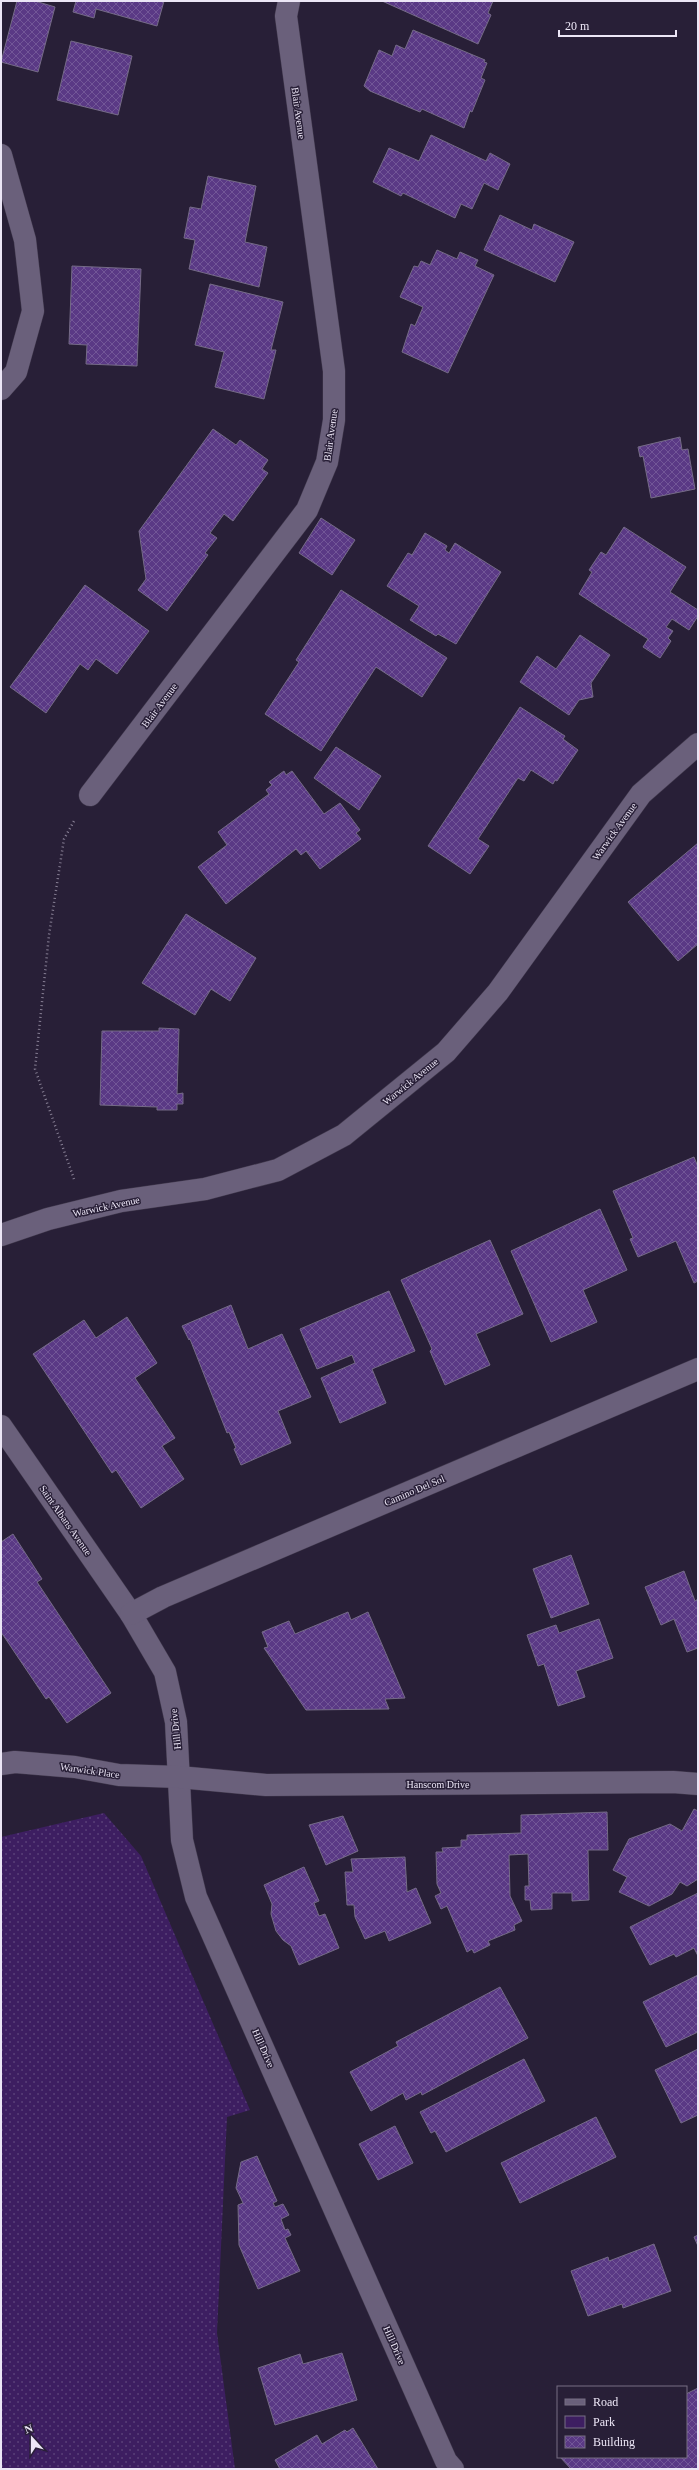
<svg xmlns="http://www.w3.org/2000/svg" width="699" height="2470" viewBox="0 0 699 2470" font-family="'Times New Roman',serif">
  <defs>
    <pattern id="green-dots" width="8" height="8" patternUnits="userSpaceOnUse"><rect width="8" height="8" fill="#3d1e61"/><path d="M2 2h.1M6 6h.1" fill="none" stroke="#593f78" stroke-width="1.8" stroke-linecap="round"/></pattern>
    <pattern id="building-cross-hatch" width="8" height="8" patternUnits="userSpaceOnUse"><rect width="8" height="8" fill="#5a3985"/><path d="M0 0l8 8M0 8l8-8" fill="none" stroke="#725697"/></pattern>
  </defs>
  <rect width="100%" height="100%" fill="#281f37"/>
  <path fill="url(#green-dots)" d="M104 1813 141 1856 250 2110 227 2117 217 2333 235 2469H1V1837Z"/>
  <g fill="url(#building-cross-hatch)" stroke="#756b87">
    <path d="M17 1H35L55 7 38 72 1 62Z"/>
    <path d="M76 1H164L157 26 96 9 94 18 73 12Z"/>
    <path d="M382 1H493L488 13 491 15 478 44Z"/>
    <path d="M413 30 485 60 484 62 487 63 481 78 485 80 472 112 470 111 464 128 422 109 420 112 370 91 364 86 379 50 392 56 396 45 405 49Z"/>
    <path d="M71 41 132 56 118 115 57 100Z"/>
    <path d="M431 135 486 161 490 153 510 164 498 190 484 183 472 209 461 204 455 218 403 193 401 196 373 182 389 148 419 161Z"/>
    <path d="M208 176 256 186 245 242 267 247 259 287 189 269 195 240 184 238 190 207 201 209Z"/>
    <path d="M500 215 532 230 534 224 574 242 555 282 484 250Z"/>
    <path d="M437 250 457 259 460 252 478 260 475 266 494 275 448 373 402 352 411 324 415 326 423 307 400 297 414 266 418 267 421 261 430 265Z"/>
    <path d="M72 266 141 269 137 366 86 364 87 345 69 344Z"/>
    <path d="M210 284 283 302 271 350H276L264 399 215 387 224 352 195 345Z"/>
    <path d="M213 429 236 445 240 440 268 460 262 469 268 473 233 521 224 514 210 533 217 538 205 553 208 555 167 611 138 590 146 579 139 531Z"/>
    <path d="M680 437 682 450 688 449 695 489 651 498 643 456 640 457 638 447Z"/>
    <path d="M321 518 355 540 332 575 299 553Z"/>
    <path d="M624 527 686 567 670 592 698 610V616L689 630 672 619 666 627 673 631 668 638 671 641 660 658 643 647 648 639 579 594 592 572 589 570 601 552 606 555Z"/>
    <path d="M425 533 447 546 445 550 449 553 455 543 501 572 456 644 438 634 436 636 410 620 419 606 387 586 408 553 412 555Z"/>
    <path d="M85 585 149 631 117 674 96 659 88 670 80 664 46 713 10 687Z"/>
    <path d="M341 590 447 658 422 697 376 667 321 751 265 714 299 662 296 660Z"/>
    <path d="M580 635 610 655 591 683 593 697 579 700 569 715 520 682 537 656 556 669Z"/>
    <path d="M520 707 565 736 563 739 578 750 557 781 555 780 553 784 531 770 524 781 518 778 478 839 489 846 470 874 428 846Z"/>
    <path d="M336 747 381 776 359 810 314 778Z"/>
    <path d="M284 771 286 775 292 771 324 814 340 803 360 830 356 833 361 839 320 869 306 851 301 855 296 849 226 904 198 867 227 845 218 832 269 794 266 790 272 785 269 782Z"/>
    <path d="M698 843V944L678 961 628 902Z"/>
    <path d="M186 914 256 958 230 1001 211 989 195 1015 142 983Z"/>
    <path d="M159 1028 179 1029 177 1094 183 1093V1104H177V1110H157V1107L100 1105 102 1031H159Z"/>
    <path d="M694 1157 698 1167V1281L694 1283 676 1241 638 1257 630 1239 633 1238 613 1191Z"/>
    <path d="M600 1209 627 1270 583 1290 597 1322 551 1342 511 1251Z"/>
    <path d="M490 1240 523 1314 476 1334 490 1365 445 1385 430 1351 432 1349 401 1280Z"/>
    <path d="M389 1291 415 1351 372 1369 386 1403 340 1423 321 1378 355 1363 352 1355 317 1369 300 1329Z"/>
    <path d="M231 1305 248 1349 282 1334 311 1397 278 1411 291 1443 241 1465 234 1449 236 1448 229 1432 227 1433 190 1339 189 1340 182 1326Z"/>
    <path d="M127 1317 157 1363 135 1378 175 1438 162 1446 184 1479 141 1508 116 1470 112 1473 33 1354 84 1320 96 1338Z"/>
    <path d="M13 1534 42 1579 37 1582 111 1693 67 1723 49 1697 46 1699 1 1632V1542Z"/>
    <path d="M571 1555 589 1604 551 1618 533 1569Z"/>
    <path d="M684 1571 695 1601 698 1599V1648L687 1652 674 1619 661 1625 645 1587Z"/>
    <path d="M348 1612 351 1620 368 1612 405 1698 385 1699 389 1709 306 1710 264 1648 268 1647 262 1632 289 1621 295 1634Z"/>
    <path d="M599 1619 613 1658 576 1671 585 1697 558 1706 544 1664 538 1666 527 1635 556 1625 559 1633Z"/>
    <path d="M694 1809 698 1811V1879L687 1886 680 1882 672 1894 649 1906 619 1892 627 1877 613 1870 629 1839 670 1824 682 1831Z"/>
    <path d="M607 1812 608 1850H588L589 1900 572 1901V1893H552V1909L531 1910 530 1900H525V1886H529L528 1854 509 1855 510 1896 522 1921 514 1925 515 1930 488 1941 490 1945 474 1953 472 1949 467 1952 447 1906 441 1909 435 1896 441 1893 437 1884 436 1852H443L442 1848 461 1847V1840H467V1835L521 1833V1815Z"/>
    <path d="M343 1816 358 1851 326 1865 309 1825Z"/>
    <path d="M405 1857 407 1892 416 1888 431 1923 389 1941 385 1931 365 1939 355 1917 354 1905H347L345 1872H353L351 1859Z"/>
    <path d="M304 1867 319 1901 314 1903 319 1916 325 1914 339 1948 299 1965 291 1946 283 1940 276 1931 271 1914 272 1904 264 1885Z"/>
    <path d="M698 1893V1956L694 1948 676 1957 674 1954 650 1965 630 1927Z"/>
    <path d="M698 1975V2032L666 2047 643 2002Z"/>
    <path d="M500 1987 528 2038 422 2095 421 2092 406 2100 403 2093 371 2111 350 2072 398 2046 396 2042Z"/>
    <path d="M698 2049V2115L681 2123 655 2070Z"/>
    <path d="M524 2059 545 2101 446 2152 435 2131 431 2133 420 2112Z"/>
    <path d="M596 2117 616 2157 520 2203 501 2163Z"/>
    <path d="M395 2126 413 2163 378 2180 359 2144Z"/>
    <path d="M257 2156 277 2201 273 2203 275 2207 283 2204 289 2215 281 2219 285 2230 288 2229 291 2235 285 2238 300 2271 258 2289 239 2245 238 2205 243 2203 236 2188 241 2162Z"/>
    <path d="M698 2235V2246L694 2237Z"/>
    <path d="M654 2244 671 2291 623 2308 622 2304 588 2316 571 2271 608 2257 609 2261Z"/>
    <path d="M342 2353 357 2400 275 2425 258 2368 300 2354 303 2364Z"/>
    <path d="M698 2388V2469H571L560 2457H686V2394Z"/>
    <path d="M353 2428 378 2469H280L275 2460 317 2435 322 2444 345 2430 347 2432Z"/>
  </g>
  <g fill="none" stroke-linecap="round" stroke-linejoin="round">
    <g stroke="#41394d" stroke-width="23">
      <g id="minor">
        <path d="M1 155 25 240 33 311 16 372 1 389"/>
        <path d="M90 795 307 510 327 462 334 420V371L286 16 289 1"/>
        <path d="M1 1235 48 1219 121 1201 205 1189 278 1170 344 1135 446 1052 498 992 641 794 698 744"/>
        <path d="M1 1426 131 1614 165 1672 176 1722 182 1840 196 1897 446 2461 453 2469"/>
        <path d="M131 1614 163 1597 698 1369"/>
        <path d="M1 1764 15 1762 75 1767 119 1775 179 1777 266 1785 673 1782 698 1784"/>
      </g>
    </g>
    <path stroke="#877f94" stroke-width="2.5" stroke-dasharray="1 3" stroke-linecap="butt" d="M74 1179 35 1069 49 935 64 839 74 821"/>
    <use href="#minor" stroke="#6a607b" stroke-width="22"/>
  </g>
  <g text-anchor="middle" stroke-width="3" stroke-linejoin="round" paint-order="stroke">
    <g font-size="10" fill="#ece6f6" stroke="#281f37">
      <text transform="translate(299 113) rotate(82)" y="4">Blair Avenue</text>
      <text transform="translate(330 435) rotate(-82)" y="4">Blair Avenue</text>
      <text transform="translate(159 705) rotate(-53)" y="4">Blair Avenue</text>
      <text transform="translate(614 831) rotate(-54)" y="4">Warwick Avenue</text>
      <text transform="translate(410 1081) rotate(-39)" y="4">Warwick Avenue</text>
      <text transform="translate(106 1206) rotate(-12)" y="4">Warwick Avenue</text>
      <text transform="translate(414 1490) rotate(-23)" y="4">Camino Del Sol</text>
      <text transform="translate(66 1520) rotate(55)" y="4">Saint Albans Avenue</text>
      <text transform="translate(175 1729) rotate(-96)" y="4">Hill Drive</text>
      <text transform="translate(90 1770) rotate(8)" y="4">Warwick Place</text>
      <text x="438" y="1788">Hanscom Drive</text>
      <text transform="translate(264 2048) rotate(66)" y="4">Hill Drive</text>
      <text transform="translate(395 2345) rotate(66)" y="4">Hill Drive</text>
    </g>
  </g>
  <rect width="699" height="2470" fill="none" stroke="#ece6f6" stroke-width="4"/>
  <rect x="557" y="2386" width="130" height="72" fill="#281f37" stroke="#766f83"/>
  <rect x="565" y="2399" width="20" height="6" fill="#6a607b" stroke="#766f83"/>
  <text x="593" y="2406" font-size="12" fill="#ece6f6">Road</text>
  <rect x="565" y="2416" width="20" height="12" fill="#3d1e61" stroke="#766f83"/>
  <text x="593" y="2426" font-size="12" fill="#ece6f6">Park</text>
  <rect x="565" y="2436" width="20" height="12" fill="url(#building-cross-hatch)" stroke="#766f83"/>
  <text x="593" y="2446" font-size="12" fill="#ece6f6">Building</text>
  <g transform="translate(32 2438) rotate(339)" stroke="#281f37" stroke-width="3" paint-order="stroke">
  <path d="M0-3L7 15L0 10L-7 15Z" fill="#ece6f6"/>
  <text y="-6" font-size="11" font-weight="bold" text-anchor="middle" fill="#ece6f6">N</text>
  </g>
  <path d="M559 30v6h117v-6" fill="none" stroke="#ece6f6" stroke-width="2"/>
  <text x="565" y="30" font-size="12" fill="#ece6f6" stroke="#281f37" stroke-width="3" paint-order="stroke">20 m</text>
</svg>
